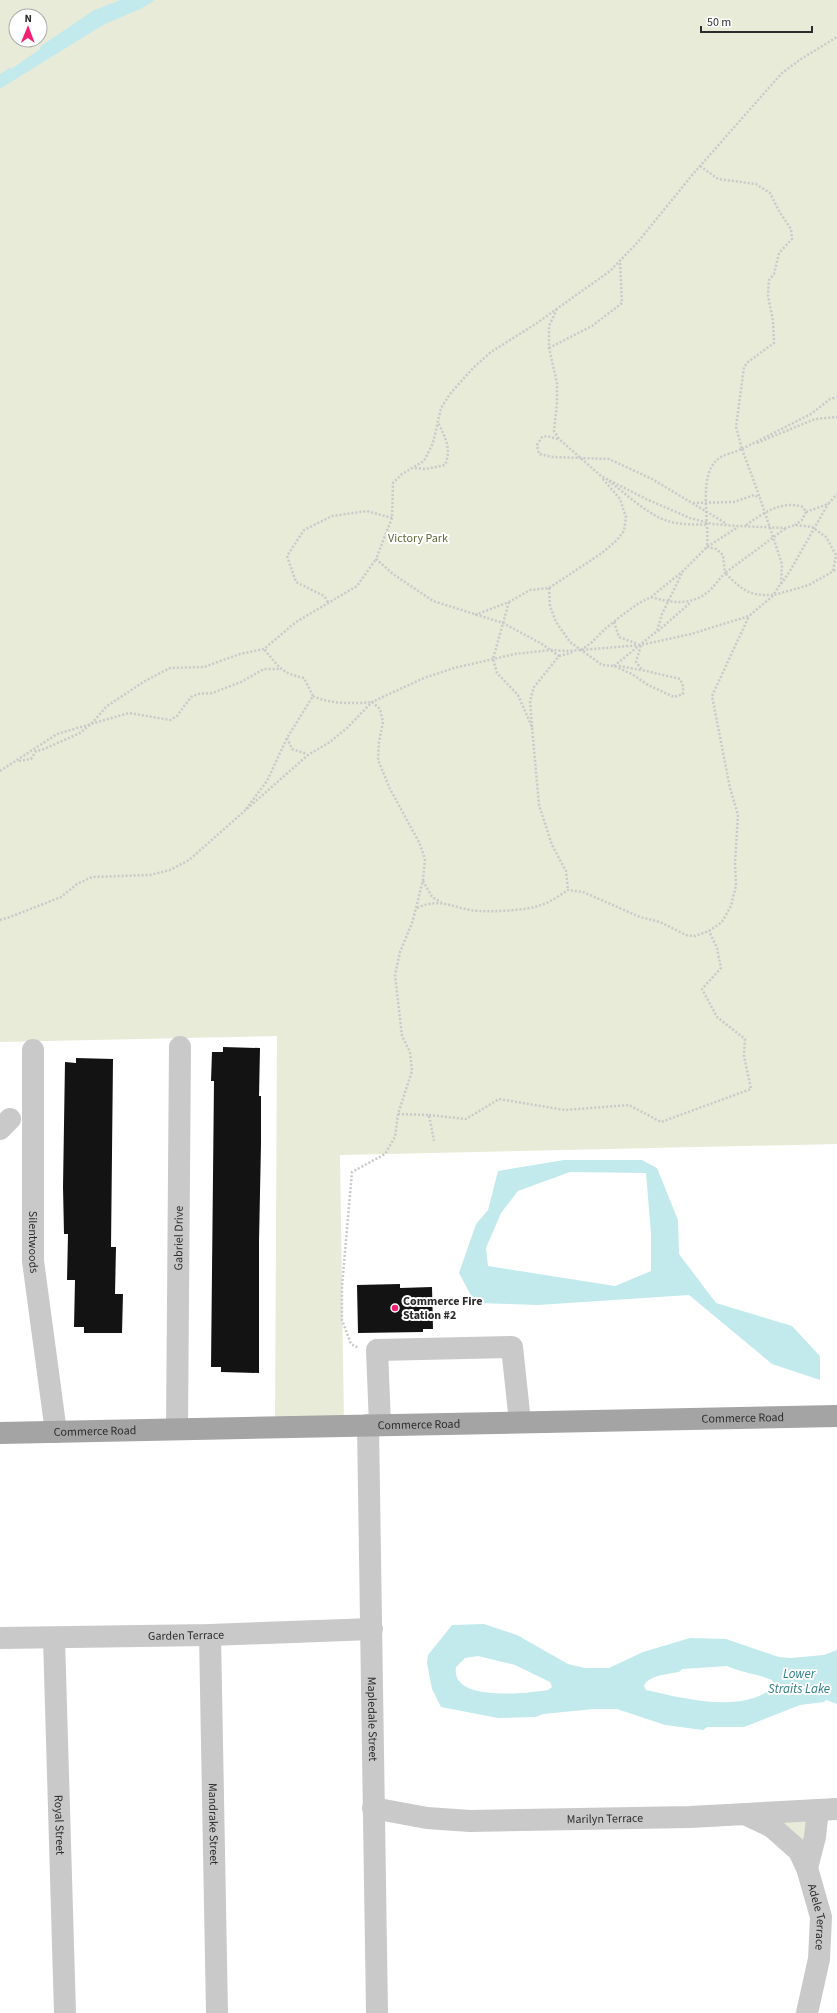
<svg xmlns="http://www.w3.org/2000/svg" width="837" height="2013" viewBox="0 0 837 2013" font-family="'Source Sans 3',sans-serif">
  <rect width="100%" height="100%" fill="#fff"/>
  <g fill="#e8ebd8" fill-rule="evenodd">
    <path d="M0 0H837V1144L340 1155 344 1425H275L277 1036 0 1042ZM16 16H40V40H16Z"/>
    <path d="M779 1817 809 1822 805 1844 777 1819Z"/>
  </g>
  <g fill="#c2eaed" fill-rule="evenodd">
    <path d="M127 0H151L139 7 102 23 0 86V77L80 21 95 12Z"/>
    <path d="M564 1160H642L657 1168 678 1220 679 1254 716 1303 792 1326 820 1356V1380L772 1364 689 1295 538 1305 475 1303 459 1273 476 1224 488 1210 498 1171ZM570 1172 646 1173 651 1234V1271L615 1286 488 1266 486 1248 501 1213 518 1191Z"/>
    <path d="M484 1624 517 1635 568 1664 585 1668H609L643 1652 690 1638 726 1639 779 1657 790 1658 824 1655 837 1650V1704L826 1700 824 1702 800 1705 744 1727H707L703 1730 665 1725 617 1709H594L543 1714 536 1717 498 1718 441 1707 432 1689 427 1663 428 1655 452 1625ZM478 1656 515 1665 550 1682 552 1687 548 1690C529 1693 450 1703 456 1667L465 1658ZM727 1666C742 1673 759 1674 772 1680L774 1686C745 1715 681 1698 646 1690L644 1686C648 1675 669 1674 679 1672L682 1669Z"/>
  </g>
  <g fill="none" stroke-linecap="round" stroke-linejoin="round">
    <g stroke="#c2eaed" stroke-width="4.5">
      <path d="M42 48 95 12 127 0"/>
      <path d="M0 77 10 70"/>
      <path d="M0 86 102 23 139 7 151 0"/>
    </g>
  </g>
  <g fill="#131313">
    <path d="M223 1047 260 1048 259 1096H261V1144L259 1241V1373L221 1372V1367H211L214 1081H211L212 1052H223Z"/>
    <path d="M76 1058 113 1059 111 1247H116L115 1294H123L122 1333H84V1327H74L75 1280H67L68 1234H64L63 1187 65 1062 76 1063Z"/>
    <path d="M400 1284V1288L432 1287 433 1329H423V1332L358 1333 357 1285Z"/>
  </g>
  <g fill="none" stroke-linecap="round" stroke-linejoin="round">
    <g stroke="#c9c9c9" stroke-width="2.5" stroke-dasharray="2 2" stroke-linecap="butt">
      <path d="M557 309 549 326V348L557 383V403L554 431 559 439 601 476 646 499 690 518 712 524 738 526 786 528 795 525 812 527 826 537 836 555 833 571"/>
      <path d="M549 348 592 326 622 303 620 261"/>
      <path d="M558 439 547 436 542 437 537 445 539 454 553 457 609 459 652 479 727 524"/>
      <path d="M757 443 815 419 837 417"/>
      <path d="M742 449 811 414 830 399 837 397"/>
      <path d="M742 449 760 498"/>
      <path d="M415 468 426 469 445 465C452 448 445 438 438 422"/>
      <path d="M609 481C626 494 648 515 668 521 680 525 695 524 708 525"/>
      <path d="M693 503 734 502 754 495 760 498 782 564 781 583 774 594"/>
      <path d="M806 512 828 504 837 494"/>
      <path d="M746 525C764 513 781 500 803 507L806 512 802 520 795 525"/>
      <path d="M781 584 790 571 828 504"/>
      <path d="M549 588 550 606 556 622 570 642 602 665 614 666 632 674 648 685 674 697 683 694V686L680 679 642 670 636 662 641 645"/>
      <path d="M773 595C748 596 743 590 725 573L786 528"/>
      <path d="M651 597C671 603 690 606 708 592 714 587 719 579 725 573L723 555 716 549 707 547C710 523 696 471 721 457 727 454 735 452 742 449L736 427 744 367 748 362 774 343 773 321 768 296 769 280 774 274 779 253 792 239 791 229 779 211 770 193 756 184 718 179 700 166"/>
      <path d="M328 602 324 596 296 582 287 556 304 530 332 516 367 511 392 518"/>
      <path d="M509 602 493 659 497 673 518 695 532 727 539 805 552 845 566 871 568 890"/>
      <path d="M475 615 509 602 530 590 549 588 602 553 617 540 624 531 626 517 620 499 602 478"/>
      <path d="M614 622 619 637 638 644"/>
      <path d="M658 631 690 603"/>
      <path d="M581 650 591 643 605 629 621 616 639 603 651 597 683 571 707 547 738 527"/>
      <path d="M559 656 574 652"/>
      <path d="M614 666 657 631 662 614 683 571"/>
      <path d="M619 666 641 670"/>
      <path d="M313 696C329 704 355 704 372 702L380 709 383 722 379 742 378 760 390 789 419 842 425 859 423 880 416 908 412 923 400 952 395 975 402 1036 410 1052 412 1071 398 1114 395 1137 385 1154 352 1172 342 1286V1320L351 1344 359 1348"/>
      <path d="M532 727 530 701 534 687 559 656 542 644 503 623 433 601 393 574 376 559 392 518 393 483 402 474 424 461 433 443 441 408 450 394 474 367 491 352 537 323 610 271 637 243 693 174 782 73 801 59 837 37"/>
      <path d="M287 738 292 749 307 754"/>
      <path d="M19 761 31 759 36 751 44 749 80 733 91 724 129 713 170 720 177 716 191 697 198 694 212 693 241 682 264 669H280"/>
      <path d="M0 771 57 734 91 724 107 706 145 681 170 668 204 667 240 654 264 649 296 622 357 586 376 559"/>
      <path d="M246 809 267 781 287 738 313 696 304 678C281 673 279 667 264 649"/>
      <path d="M423 881 432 897 441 902"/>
      <path d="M417 908C443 896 454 910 480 911 494 912 529 910 541 905 551 902 560 895 568 890L583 892 640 917 660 922 686 935 695 936 709 931 722 922 731 906 736 885 735 863 738 815 730 788 712 696 749 616"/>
      <path d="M0 920 10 917 61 897 77 884 92 877 150 875 170 870 189 860 308 755 330 742 347 728 372 702 424 678 454 668 515 654 551 650 569 651 641 645 691 634 749 616 774 595 809 585 837 569"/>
      <path d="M398 1114 429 1115 434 1141"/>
      <path d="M429 1115 466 1119 499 1099 565 1110 629 1105 661 1122 751 1089 744 1056 745 1039 717 1017 702 989 721 968 717 948 709 931"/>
    </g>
    <g stroke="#c9c9c9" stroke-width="22">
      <path id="s1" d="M33 1050V1261L56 1432"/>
      <path d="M0 1129 10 1119"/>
      <path id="s2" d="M368 1425 377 2013"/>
      <path d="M380 1425 377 1350 512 1347 520 1422"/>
      <path id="s3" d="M177 1429 180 1047"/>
      <path id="s4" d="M210 1635 217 2013"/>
      <path id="s5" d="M0 1638 210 1635 372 1629"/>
      <path id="s6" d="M54 1638 65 2013"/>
      <path id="s7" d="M373 1808 427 1818 470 1821 690 1817 837 1809"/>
      <path id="s8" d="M747 1815 772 1827 799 1851 807 1868 821 1917 819 1959 807 2013"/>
      <path d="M807 1868 815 1837 818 1810"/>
    </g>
    <path stroke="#a4a4a4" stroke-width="22" id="s9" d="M0 1433 837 1416"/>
  </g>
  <circle fill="#f12072" stroke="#fff" stroke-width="1.5" cx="395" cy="1308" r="4"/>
  <g text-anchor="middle" stroke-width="4" stroke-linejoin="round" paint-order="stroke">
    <g font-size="12" fill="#5f6a37" stroke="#fff">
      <text x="418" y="542">Victory Park</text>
    </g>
    <g font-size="12" fill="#2c2c2c" stroke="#fff">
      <text dy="4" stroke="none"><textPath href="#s3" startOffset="191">Gabriel Drive</textPath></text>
      <text dy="4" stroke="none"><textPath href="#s1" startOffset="192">Silentwoods</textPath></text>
      <text dy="4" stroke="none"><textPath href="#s9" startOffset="743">Commerce Road</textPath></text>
      <text dy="4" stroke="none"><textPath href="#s9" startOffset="419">Commerce Road</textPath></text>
      <text dy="4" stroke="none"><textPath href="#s9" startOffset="95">Commerce Road</textPath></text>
      <text dy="4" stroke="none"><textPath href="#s5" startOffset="186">Garden Terrace</textPath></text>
      <text dy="4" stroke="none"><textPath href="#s2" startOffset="294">Mapledale Street</textPath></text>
      <text dy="4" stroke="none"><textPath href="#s7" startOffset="233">Marilyn Terrace</textPath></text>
      <text dy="4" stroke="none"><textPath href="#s4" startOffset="189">Mandrake Street</textPath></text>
      <text dy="4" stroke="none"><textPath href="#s6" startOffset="187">Royal Street</textPath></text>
      <text dy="4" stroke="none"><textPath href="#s8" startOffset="133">Adele Terrace</textPath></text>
    </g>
    <g font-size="12" font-weight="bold" fill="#2c2c2c" stroke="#fff" text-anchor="start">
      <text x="403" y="1305">Commerce Fire<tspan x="403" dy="14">Station #2</tspan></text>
    </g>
    <g font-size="13" font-style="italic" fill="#318085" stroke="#fff">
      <text x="799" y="1678">Lower<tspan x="799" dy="15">Straits Lake</tspan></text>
    </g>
  </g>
  <g transform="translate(28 28) rotate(1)"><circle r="19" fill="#ffffff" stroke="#ababab"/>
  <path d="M0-3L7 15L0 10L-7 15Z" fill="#f12072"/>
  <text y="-6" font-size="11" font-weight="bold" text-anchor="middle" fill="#2c2c2c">N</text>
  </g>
  <path d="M701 26v6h111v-6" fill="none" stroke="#2c2c2c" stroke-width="2"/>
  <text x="707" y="26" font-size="12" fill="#2c2c2c" stroke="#ffffff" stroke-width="3" paint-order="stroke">50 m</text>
</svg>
